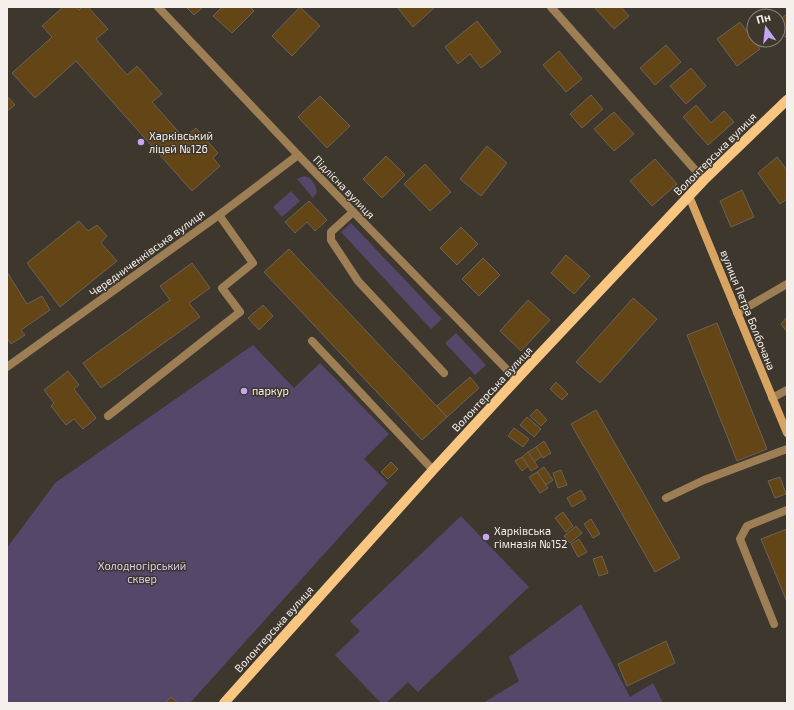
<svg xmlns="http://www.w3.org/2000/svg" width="794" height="710" viewBox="0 0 794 710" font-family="'Exo 2',sans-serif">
  <rect width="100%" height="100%" fill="#3e372e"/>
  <g fill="#54476a">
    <path d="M304 176 310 178 315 185 317 192 313 198 297 179Z"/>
    <path d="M291 191 300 201 282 217 273 207Z"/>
    <path d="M351 223 442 319 431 329 341 232Z"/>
    <path d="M456 333 486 365 475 375 445 343Z"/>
    <path d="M253 345 294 388 320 363 389 434 364 459 388 483 190 703H7V548L55 483Z"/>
    <path d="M461 516 529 587 418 692 408 682 386 703H381L335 655 360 631 350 621Z"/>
    <path d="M581 604 630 697 653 683 663 703H483L519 681 509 657Z"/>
  </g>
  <g fill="#644516" stroke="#6a6258">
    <path d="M63 7H77L79 10 82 7H88L108 29 96 39 127 75 137 66 162 94 152 102 184 138 196 128 218 153 213 158 220 166 192 191 76 61 35 98 12 73 52 37 42 26Z"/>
    <path d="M186 7H203L194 15Z"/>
    <path d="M222 7H250L254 11 232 33 213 16Z"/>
    <path d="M300 7 320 26 292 56 272 36Z"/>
    <path d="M397 7H435L413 27Z"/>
    <path d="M594 7H621L629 16 614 29Z"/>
    <path d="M787 14V39L778 29V21Z"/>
    <path d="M477 21 501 52 481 68 470 54 458 64 445 47Z"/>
    <path d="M740 22 760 49 737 66 717 39Z"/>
    <path d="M666 45 681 62 655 85 640 68Z"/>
    <path d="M559 51 582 79 566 92 543 65Z"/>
    <path d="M691 68 706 86 686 104 670 86Z"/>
    <path d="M591 95 603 109 582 128 570 114Z"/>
    <path d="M7 96 15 105 7 111Z"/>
    <path d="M320 96 350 126 327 148 298 117Z"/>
    <path d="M696 105 711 123 724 111 734 122 708 145 683 117Z"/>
    <path d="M614 112 634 134 614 151 594 129Z"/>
    <path d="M487 146 507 163 481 196 460 179Z"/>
    <path d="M386 156 405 175 382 198 363 179Z"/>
    <path d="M777 157 787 170V199L780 204 758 173Z"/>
    <path d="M655 159 677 184 652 206 630 181Z"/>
    <path d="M425 164 451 192 430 211 404 184Z"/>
    <path d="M742 190 754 217 731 227 720 201Z"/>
    <path d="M309 201 327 220 315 231 307 222 295 233 285 222Z"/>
    <path d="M79 221 88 231 97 225 107 236 101 243 117 261 60 307 27 263Z"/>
    <path d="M461 227 478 244 457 265 440 248Z"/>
    <path d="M289 249 447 417 422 440 264 272Z"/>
    <path d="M566 255 590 276 574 294 551 273Z"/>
    <path d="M483 258 500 275 479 296 462 279Z"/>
    <path d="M192 263 210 288 189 303 200 317 101 388 83 363 170 300 160 286Z"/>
    <path d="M7 272 27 304 42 296 50 310 21 330 25 335 11 344 7 338Z"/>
    <path d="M633 298 657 319 600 383 576 362Z"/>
    <path d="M528 300 550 320 521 351 500 331Z"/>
    <path d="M263 305 273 316 259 330 248 318Z"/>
    <path d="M787 317V332L781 324Z"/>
    <path d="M717 323 767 449 737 461 687 335Z"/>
    <path d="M68 371 79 385 74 389 96 418 83 429 74 419 66 425 51 406 54 403 44 390Z"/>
    <path d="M470 377 479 388 447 417 437 406Z"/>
    <path d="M556 382 568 394 562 400 550 389Z"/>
    <path d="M537 409 547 420 541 426 530 416Z"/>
    <path d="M596 410 680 558 655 572 571 424Z"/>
    <path d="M527 417 541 429 534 437 520 425Z"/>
    <path d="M514 428 529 439 523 447 508 436Z"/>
    <path d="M544 441 551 453 543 458 536 447Z"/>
    <path d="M536 447 542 456 534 462 528 452Z"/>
    <path d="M528 452 538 467 531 471 522 457Z"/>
    <path d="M522 457 528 466 522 471 515 461Z"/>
    <path d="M391 462 398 469 388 479 381 472Z"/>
    <path d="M544 467 553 480 546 485 537 472Z"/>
    <path d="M561 470 567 485 558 488 553 473Z"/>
    <path d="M537 472 548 488 540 493 529 477Z"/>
    <path d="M780 477 786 494 775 498 768 481Z"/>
    <path d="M581 490 586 499 572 507 567 498Z"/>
    <path d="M563 512 573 526 566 532 555 518Z"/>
    <path d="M591 519 600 534 593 538 584 524Z"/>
    <path d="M576 526 582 533 570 543 564 536Z"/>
    <path d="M787 529V602L761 539Z"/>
    <path d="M579 539 587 552 578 557 571 544Z"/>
    <path d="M602 556 608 573 599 576 593 559Z"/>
    <path d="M666 641 675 663 627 686 618 664Z"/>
    <path d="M171 697 178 703H165Z"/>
  </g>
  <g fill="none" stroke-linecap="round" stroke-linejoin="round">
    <g stroke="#9d7e55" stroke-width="8">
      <path d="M353 212 331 232V240L358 281 444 373"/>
      <path d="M737 313 787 284"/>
      <path d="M312 341 433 470"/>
      <path d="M772 398 787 390"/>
      <path d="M108 416 240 312 222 288 253 263 219 215"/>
      <path d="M666 498 704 480 787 449"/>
      <path d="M774 624 740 539 747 526 787 510"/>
    </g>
    <g stroke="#9d7e55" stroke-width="8">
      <path d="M158 7 298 155 517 380"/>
      <path d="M551 7 704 180"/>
      <path d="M7 367 219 215 298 155"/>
    </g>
    <path stroke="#d7a561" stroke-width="8" d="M689 196 787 433"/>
    <path stroke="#f9c681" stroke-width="10" d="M224 703 433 470 527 368 704 180 787 100"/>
  </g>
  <g fill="#c3a7f2" stroke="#3e372e" stroke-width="1.5">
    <circle cx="141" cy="142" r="4"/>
    <circle cx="244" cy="391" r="4"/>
    <circle cx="486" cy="537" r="4"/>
  </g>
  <g text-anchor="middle" stroke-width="3" stroke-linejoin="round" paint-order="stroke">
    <g font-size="11" fill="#f5f0eb" stroke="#3e372e" text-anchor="start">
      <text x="149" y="140">Харківський<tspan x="149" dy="13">ліцей №126</tspan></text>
      <text x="252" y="395">паркур</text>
      <text x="494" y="535">Харківська<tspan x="494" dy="13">гімназія №152</tspan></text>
    </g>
    <g font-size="11" fill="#f5f0eb" stroke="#3e372e">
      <text transform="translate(715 154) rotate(-45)" y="4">Волонтерська вулиця</text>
      <text transform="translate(344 187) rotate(46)" y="4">Підлісна вулиця</text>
      <text transform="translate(147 253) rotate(-36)" y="4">Чередниченківська вулиця</text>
      <text transform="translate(748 310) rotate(68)" y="4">вулиця Петра Болбочана</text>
      <text transform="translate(492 389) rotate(-47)" y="4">Волонтерська вулиця</text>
      <text transform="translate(274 629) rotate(-48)" y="4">Волонтерська вулиця</text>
    </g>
    <g font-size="11" fill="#ddd0f3" stroke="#3e372e">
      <text x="142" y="570">Холодногірський<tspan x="142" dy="13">сквер</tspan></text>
    </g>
  </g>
  <rect width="794" height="710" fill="none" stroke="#f5f0eb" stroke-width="16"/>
  <g transform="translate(766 28) rotate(345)"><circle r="19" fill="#3e372e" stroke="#87817a"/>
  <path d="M0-3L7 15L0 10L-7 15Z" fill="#c3a7f2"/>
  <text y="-6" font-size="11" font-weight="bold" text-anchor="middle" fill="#f5f0eb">Пн</text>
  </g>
</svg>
